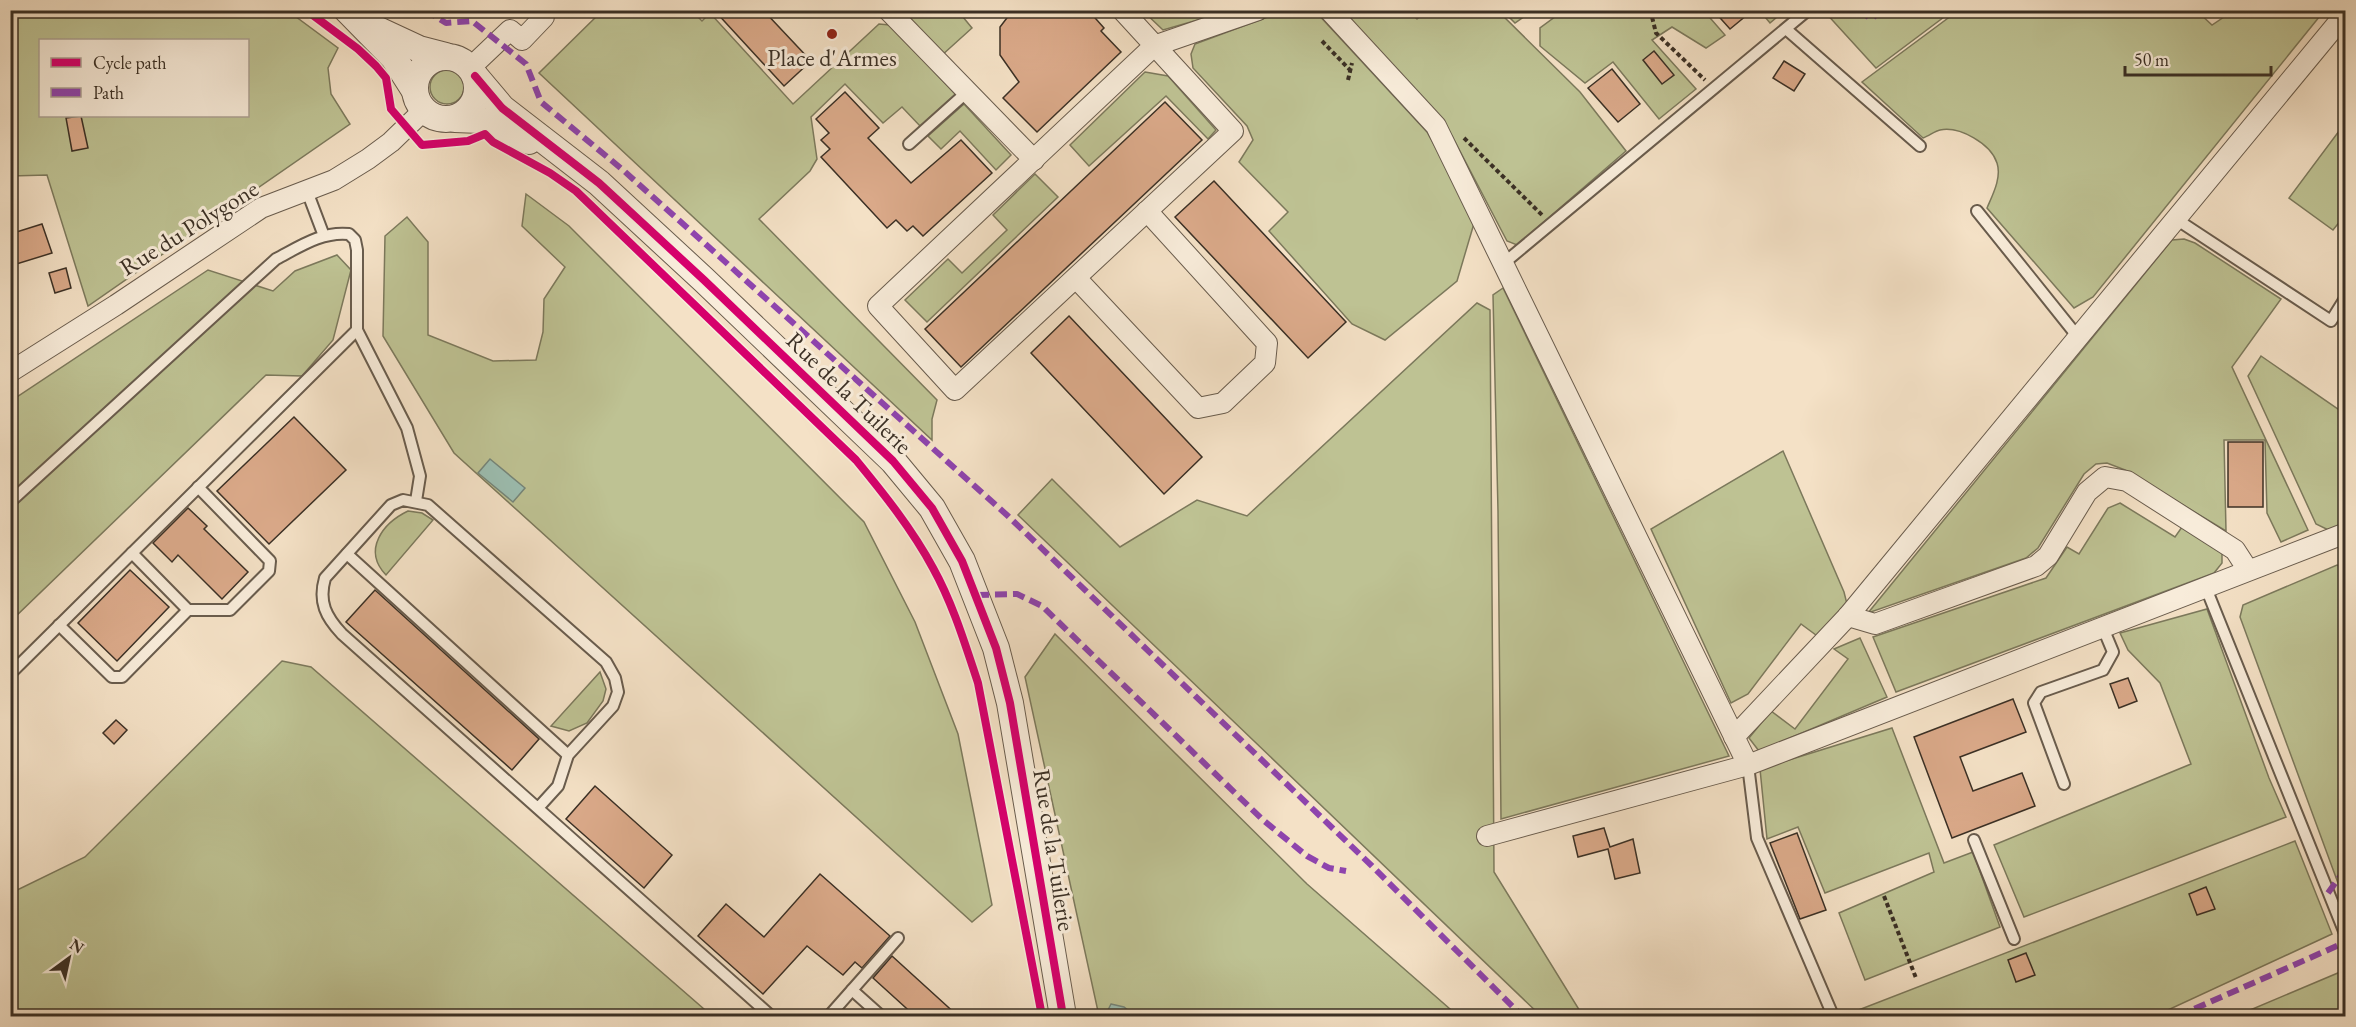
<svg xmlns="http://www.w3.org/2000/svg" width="2356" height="1027" viewBox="0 0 2356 1027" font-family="'EB Garamond',serif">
  <rect width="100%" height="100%" fill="#f4e1c6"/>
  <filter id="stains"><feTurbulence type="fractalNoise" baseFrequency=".00333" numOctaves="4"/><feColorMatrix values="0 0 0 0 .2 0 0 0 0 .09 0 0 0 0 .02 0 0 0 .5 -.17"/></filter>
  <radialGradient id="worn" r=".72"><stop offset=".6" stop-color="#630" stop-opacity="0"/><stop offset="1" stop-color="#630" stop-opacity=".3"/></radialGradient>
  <g fill="#bec293" stroke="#7c795c" stroke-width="1.5" fill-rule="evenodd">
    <path d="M1142 10H1212L1213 11 1208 17 1163 30Z"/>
    <path d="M1959 10 2197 11 2212 25 2233 11H2324L2093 297 2074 308 1987 208C1992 196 2002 178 1997 163 1991 144 1960 126 1940 130 1935 131 1929 136 1923 138L1862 82Z"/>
    <path d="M11 11H288L338 48 328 68 331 94 350 124 88 306 47 175 11 176 10 98 13 97 11 94ZM40 40H248V116H40Z"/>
    <path d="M602 11H692L702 21 710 13 793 104 879 24 890 25 956 95 921 127 902 107 883 123 845 84 811 117 817 159 810 171 759 219 937 400 932 419V440L539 73Z"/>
    <path d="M904 11H958L972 28 941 56 903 17Z"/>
    <path d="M1284 11H1315L1427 132 1475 220 1457 281 1385 340 1352 324 1269 231 1288 212 1239 162 1253 140 1247 126 1193 68 1191 54 1195 44Z"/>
    <path d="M1339 11H1409L1417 19 1426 11H1498L1580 92 1626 151 1517 245 1507 241 1452 136 1436 112Z"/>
    <path d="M1503 11H1532L1515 23Z"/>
    <path d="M1563 11H1704L1725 35 1706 48 1672 27 1652 40 1696 89 1659 119 1613 62 1585 83 1540 46V28Z"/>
    <path d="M1760 11H1784L1770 23Z"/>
    <path d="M1824 11H1952L1876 68Z"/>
    <circle cx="447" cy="87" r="17"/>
    <path d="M1145 72 1168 76 1216 130 1208 139 1166 96 1089 166 1070 145Z"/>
    <path d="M964 104 1011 155 996 170 960 131 941 149 928 136Z"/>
    <path d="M2345 123V215L2333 230 2289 198Z"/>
    <path d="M1035 174 1058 197 927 322 905 300 948 259 962 273 1007 230 993 215Z"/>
    <path d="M526 194 569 226 864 522 915 622 958 734 992 905 972 922 454 453 383 336 385 236 407 217 428 242V335L493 361 536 360 543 332 544 299 565 267 522 226Z"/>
    <path d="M2184 239 2195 243 2281 299 2232 367 2308 530 2281 542 2267 513 2265 440H2224L2226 531 2125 470 2107 463 2096 464 2084 474 2038 548 2026 558 1868 613 2172 240Z"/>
    <path d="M337 255 351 270 333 340 302 376 266 375 12 620 11 624V401L208 270 273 291 295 271Z"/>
    <path d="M1503 288 1729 756 1501 819 1498 511 1493 295Z"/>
    <path d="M1477 303 1490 310 1494 872 1583 1016H1541L1018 515 1052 479 1120 547 1197 500 1247 516Z"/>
    <path d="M2261 356 2345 414V538L2316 524 2248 376Z"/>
    <path d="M1783 451 1844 592 1847 604 1820 638 1801 624 1748 694 1731 703 1651 529Z"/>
    <path d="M2120 503 2175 537 2182 527 2222 553V563L2214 573 1896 692 1873 637 2046 578 2067 547 2079 554 2108 508Z"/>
    <path d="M408 511 422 513 433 520 386 575C362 550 383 523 408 511Z"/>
    <path d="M2337 565 2346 569 2345 902 2240 617 2243 605Z"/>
    <path d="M2207 609 2269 778 2286 817 2024 917 1994 845 2191 764 2160 683 2128 650 2120 633Z"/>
    <path d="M1055 634 1307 884 1458 1016H1099L1025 677Z"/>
    <path d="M1860 638 1887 697 1759 751 1749 738 1771 711 1795 729 1848 659 1834 649Z"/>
    <path d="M282 661 311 667 712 1016H11V893L85 857Z"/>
    <path d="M600 672 606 689 603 701 587 723 569 731 551 726Z"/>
    <path d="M1892 728 1944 863 1973 852 2000 927 1865 980 1839 913 1934 872 1929 853 1825 893 1798 827 1767 839 1760 769Z"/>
    <path d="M2295 841 2332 934 2155 1016H1843Z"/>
    <path d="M2345 970V1016H2236Z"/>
  </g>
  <g fill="#9cbeb1" stroke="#758579" stroke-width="1.5">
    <path d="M490 459 525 488 513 502 478 473Z"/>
    <path d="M1111 1004 1124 1007 1135 1016H1105Z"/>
  </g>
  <g fill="#daa989" stroke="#3b3025" stroke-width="1.5">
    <path d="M714 10H763L811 61 784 86Z"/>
    <path d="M1013 10H1088L1104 28 1101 31 1121 52 1037 132 1003 98 1019 82 1000 55V27Z"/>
    <path d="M1713 10H1753L1730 29Z"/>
    <path d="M1654 51 1674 75 1662 84 1643 60Z"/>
    <path d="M1784 61 1805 74 1794 91 1773 78Z"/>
    <path d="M1612 69 1640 104 1618 122 1588 88Z"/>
    <path d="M845 92 879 128 868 138 911 183 961 140 992 173 923 236 913 226 907 231 896 220 887 228 821 157 830 149 821 140 829 133 816 119Z"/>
    <path d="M1165 102 1202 140 961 367 925 329Z"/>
    <path d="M81 116 88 148 72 151 66 118Z"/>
    <path d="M1214 181 1346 322 1308 358 1175 217Z"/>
    <path d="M42 224 52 253 10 266V234Z"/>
    <path d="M66 268 71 288 55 293 49 273Z"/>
    <path d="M1069 316 1202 457 1164 494 1031 353Z"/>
    <path d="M294 417 346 470 269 544 217 491Z"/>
    <rect x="2228" y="442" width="35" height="65"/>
    <path d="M188 508 207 526 204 529 248 572 222 599 178 555 172 562 153 543Z"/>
    <path d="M130 570 169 607 117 661 78 623Z"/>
    <path d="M375 590 539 739 512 770 346 622Z"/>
    <path d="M2128 678 2137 701 2119 708 2110 684Z"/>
    <path d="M2013 699 2026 732 1960 757 1973 791 2022 773 2035 806 1952 838 1914 737Z"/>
    <path d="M116 720 127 730 114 744 103 733Z"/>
    <path d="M595 786 672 855 644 888 566 819Z"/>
    <path d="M1604 828 1610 847 1633 839 1640 873 1615 879 1608 849 1578 857 1573 836Z"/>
    <path d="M1797 833 1826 910 1800 919 1770 843Z"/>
    <path d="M820 874 890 936 862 968 855 962 843 975 807 946 763 994 698 936 726 904 764 937Z"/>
    <path d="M2206 887 2215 909 2197 915 2189 894Z"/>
    <path d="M2026 953 2035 975 2016 982 2008 960Z"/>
    <path d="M892 956 959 1017H916L873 978Z"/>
  </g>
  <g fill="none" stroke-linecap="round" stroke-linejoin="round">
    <g stroke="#695c4d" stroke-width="14">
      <g id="service">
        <path d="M1786 29 1920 146"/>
        <path d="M909 144 967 92"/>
        <path d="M307 191 324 236"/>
        <path d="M1977 211 2078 337"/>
        <path d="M2176 219 2331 321 2346 297"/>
        <path d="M1504 263 1808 10"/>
        <path d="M10 502 276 259C299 247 322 231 349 234L355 240 357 250V330L407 428 420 476 416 501"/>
        <path d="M132 553 188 610"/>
        <path d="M347 554 568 755"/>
        <path d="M2206 588 2346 936"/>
        <path d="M59 625 112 677H122L188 610H230L269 571 270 561 198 487"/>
        <path d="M10 674 357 330"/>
        <path d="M1748 765 1757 838 1831 1011"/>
        <path d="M2064 784 2034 703 2041 692 2103 670 2113 652 2103 628"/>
        <path d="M538 808 558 786 568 755 613 706 618 692 615 678 606 662 428 505 403 500 391 505 325 578C318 602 326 617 342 634L771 1016"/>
        <path d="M1974 840 2014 939"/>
        <path d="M852 990 881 1016"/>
        <path d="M829 1016 898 938"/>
      </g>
    </g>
    <g stroke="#695c4d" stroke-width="22">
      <g id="minor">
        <path d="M888 10 1034 160"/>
        <path d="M1122 10 1233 131 955 390 878 306 1154 46 1258 10"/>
        <path d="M1329 10 1436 126 1748 765"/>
        <path d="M470 68 510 30 522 40 544 17 538 10"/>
        <path d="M1076 278 1198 408 1223 403 1265 363 1267 343 1147 211"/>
        <path d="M10 372 116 305 261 208 334 180 368 159 391 142 424 110"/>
        <path d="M1848 616 1875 624 2036 566 2048 556 2087 492 2105 477 2127 481 2235 550 2248 570"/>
        <path d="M1734 737 1848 616 2346 13"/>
        <path d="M1487 836 1748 765 2346 533"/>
      </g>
    </g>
    <g stroke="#695c4d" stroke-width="28">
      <g id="tertiary">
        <path d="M347 10 394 58 415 91"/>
        <path d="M376 29 419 49 446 56"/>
        <circle cx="446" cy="88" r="31"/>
        <path d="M475 76 502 108 599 183 704 280 893 461 932 508 962 561 996 648 1010 703 1063 1016"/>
        <path d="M455 119 480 120 529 141"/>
      </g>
    </g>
    <g stroke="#3b3025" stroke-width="4" stroke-dasharray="4.5 3" stroke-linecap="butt">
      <path d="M1652 10V17L1656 33 1705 80"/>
      <path d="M1322 41 1350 70"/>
      <path d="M1348 80 1352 63"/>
      <path d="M1464 138 1542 215"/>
      <path d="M1884 896 1916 978"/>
    </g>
    <use href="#service" stroke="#f8ecda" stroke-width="10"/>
    <use href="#minor" stroke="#f8ecda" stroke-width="20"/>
    <use href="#tertiary" stroke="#f8ecda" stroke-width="26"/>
    <g stroke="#8e44ad" stroke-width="6" stroke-dasharray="12 6" stroke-linecap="butt">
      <path d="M425 10 446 23 472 21 526 64 541 102 623 170 1008 516 1372 866 1522 1016"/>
      <path d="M1859 10 1871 19 1882 10"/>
      <path d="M977 595 1017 594 1042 606 1263 820 1307 856 1329 868 1346 871"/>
      <path d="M2328 893 2346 868"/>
      <path d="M2178 1016 2346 942"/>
    </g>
    <g stroke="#f8ecda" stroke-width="11">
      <g id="cycleway">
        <path d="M306 10 358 49 376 66 386 78 391 109 422 145 468 141 485 134 493 142 550 173 576 191 856 460C884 494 912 529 933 568 953 604 965 644 978 683L1042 1016"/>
        <path d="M475 76 502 108 599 183 704 280 893 461 932 508 962 561 996 648 1010 703 1063 1016"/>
      </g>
    </g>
    <use href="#cycleway" stroke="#d6006c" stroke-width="8"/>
  </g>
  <circle fill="#8f2418" stroke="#f8ecda" stroke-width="2" cx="832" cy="34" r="6"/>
  <g text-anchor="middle" stroke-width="6" stroke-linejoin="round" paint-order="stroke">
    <g font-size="24" fill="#3b3025" stroke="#f8ecda">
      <text x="832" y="66">Place d'Armes</text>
    </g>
    <g font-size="24" fill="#3b3025" stroke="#f8ecda">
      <text transform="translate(189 228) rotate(-32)" y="8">Rue du Polygone</text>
      <text transform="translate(849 393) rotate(44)" y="8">Rue de la Tuilerie</text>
      <text transform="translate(1054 850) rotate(81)" y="8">Rue de la Tuilerie</text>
    </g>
  </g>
  <rect width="2356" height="1027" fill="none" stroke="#f4e1c6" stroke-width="36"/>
  <rect x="12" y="12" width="2332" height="1003" fill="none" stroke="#3b3025" stroke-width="3"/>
  <rect x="18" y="18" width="2320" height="991" fill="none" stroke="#3b3025" stroke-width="1.5"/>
  <rect x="39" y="39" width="210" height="78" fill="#f8ecda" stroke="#aca192" stroke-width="1.5"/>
  <rect x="51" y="58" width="30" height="9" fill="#d6006c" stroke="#aca192" stroke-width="1.5"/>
  <text x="93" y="69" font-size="18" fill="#3b3025">Cycle path</text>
  <rect x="51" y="88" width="30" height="9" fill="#8e44ad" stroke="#aca192" stroke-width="1.5"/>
  <text x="93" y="99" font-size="18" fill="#3b3025">Path</text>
  <g transform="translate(69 958) rotate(33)" stroke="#f8ecda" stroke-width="4.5" paint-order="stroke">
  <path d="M0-4.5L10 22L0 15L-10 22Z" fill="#3b3025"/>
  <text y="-9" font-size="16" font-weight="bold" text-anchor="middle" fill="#3b3025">N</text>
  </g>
  <path d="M2125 66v9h146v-9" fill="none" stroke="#3b3025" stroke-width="3"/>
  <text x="2134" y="66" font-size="18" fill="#3b3025" stroke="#f8ecda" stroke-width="4.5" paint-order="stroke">50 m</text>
  <rect width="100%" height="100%" filter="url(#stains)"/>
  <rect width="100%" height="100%" fill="url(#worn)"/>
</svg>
